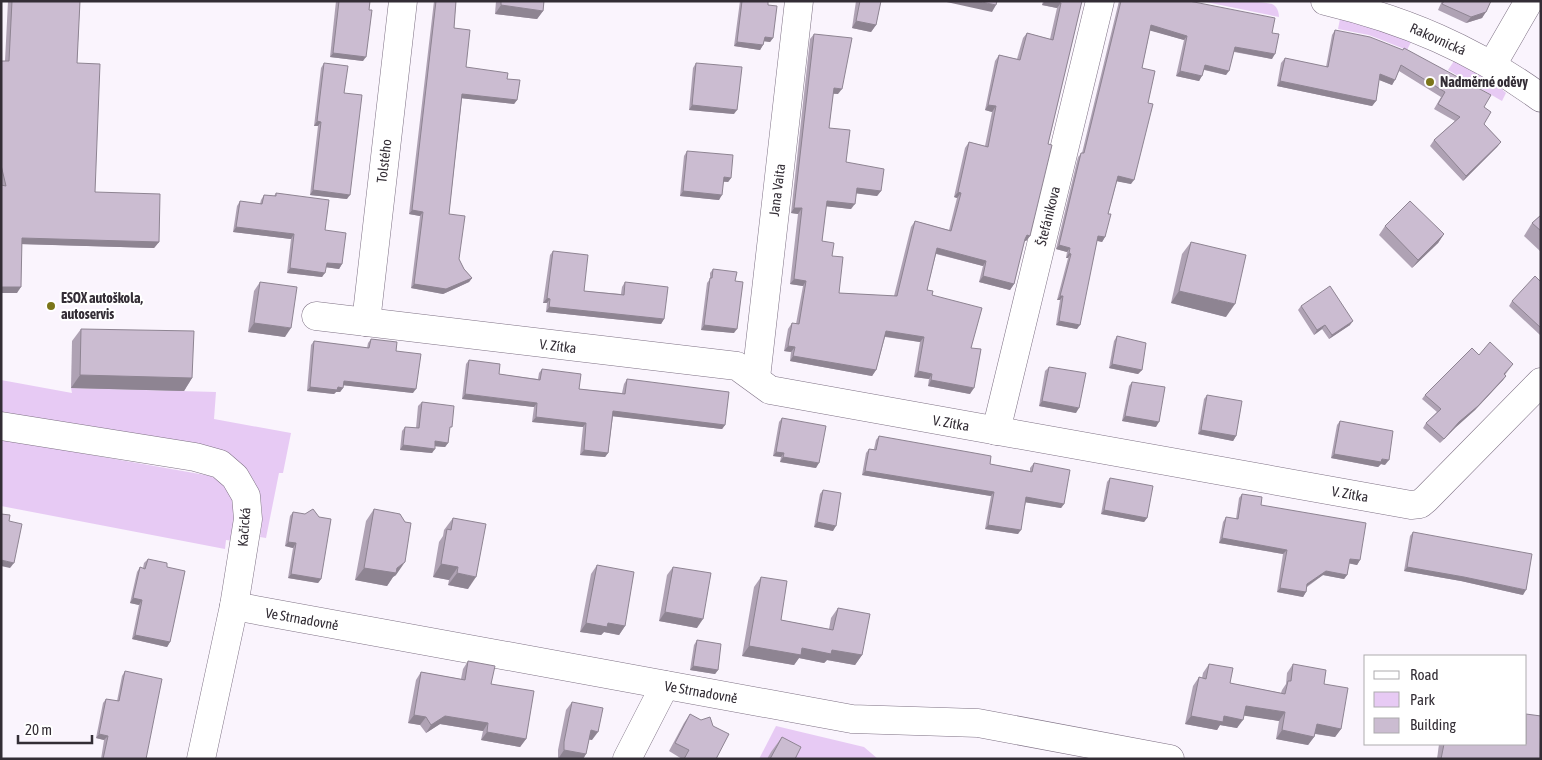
<svg xmlns="http://www.w3.org/2000/svg" width="1542" height="760" viewBox="0 0 1542 760" font-family="'Asap Condensed',sans-serif">
  <rect width="100%" height="100%" fill="#faf4fd"/>
  <g fill="#e7caf4">
    <path d="M1201 1C1218 1 1258 0 1272 4 1277 6 1279 12 1279 17Z"/>
    <path d="M1340 19 1370 26 1412 40 1407 50 1369 35 1338 29Z"/>
    <path d="M1454 61 1496 84 1506 93 1502 101 1448 70Z"/>
    <path d="M1 380 72 393 71 388 216 392 214 419 291 433 283 473H279L266 538 260 537C264 513 263 493 249 473L1 414Z"/>
    <path d="M1 439 211 476 224 484 237 505 234 541 226 540 225 549 1 506Z"/>
    <path d="M776 726 864 747 878 759H759Z"/>
  </g>
  <g fill="none" stroke-linecap="round" stroke-linejoin="round">
    <g stroke="#7e7184" stroke-width="29">
      <g id="minor">
        <path d="M1492 65 1529 1"/>
        <path d="M316 316 737 366 770 390 1411 505 1420 504 1426 499 1541 382"/>
        <path d="M366 322 403 1"/>
        <path d="M756 378 799 1"/>
        <path d="M1 426 195 457 220 464 235 477 246 496 248 519 234 606 201 759"/>
        <path d="M996 431 1100 1"/>
        <path d="M234 606 852 719 978 723 1170 759"/>
        <path d="M627 759 665 685"/>
      </g>
    </g>
    <g stroke="#7e7184" stroke-width="29">
      <path id="major" d="M1325 1C1405 20 1474 49 1541 98"/>
    </g>
    <use href="#minor" stroke="#fff" stroke-width="28"/>
    <use href="#major" stroke="#fff" stroke-width="28"/>
  </g>
  <g fill="#afa2b4">
    <path d="M8 1H80L77 63 95 192 159 242 154 248 22 244 17 293H1V62L5 61Z"/>
    <path d="M336 1H370L363 61 330 57Z"/>
    <path d="M434 1H456L454 28 466 67 507 79 517 100 514 104 462 98 449 214 459 259 464 269 472 278 469 282 443 294 411 288 420 216 409 214Z"/>
    <path d="M496 1H544L543 11 537 19 495 14Z"/>
    <path d="M740 1H768V5L773 38 770 42 764 41 763 45 760 50 734 46Z"/>
    <path d="M856 1H881L876 25 871 32 852 28Z"/>
    <path d="M1043 1H1082L1048 144 1030 236 1026 241H1024L1014 284 1010 290 979 282 983 266 936 254 927 290 932 295 971 348 970 394 928 386 929 379 914 377 920 342 885 337 876 370 872 376 790 361 791 352 784 351 788 329 792 323 796 324 803 286 790 284 798 214 791 213 810 39 814 34 838 94H833L829 128 846 162 881 191 877 196 856 193 851 209 826 206 822 241 832 256 839 293 894 296 911 227 915 221 949 230 957 198 954 197 965 148 969 142 985 146 992 112 985 110 995 61 999 55 1017 59 1023 38 1027 33 1050 39 1057 8 1042 5Z"/>
    <path d="M1119 1H1189L1272 33V59L1234 52 1226 75 1204 70 1199 81 1176 76 1184 40 1150 30 1142 68 1131 184 1117 181 1108 214 1105 237 1102 242 1097 241 1077 329 1056 325 1060 300H1057L1068 258H1066L1067 252 1056 249 1078 157 1082 153Z"/>
    <path d="M1442 1H1491L1482 18 1466 23 1438 10Z"/>
    <path d="M1335 30 1484 107V124L1501 142 1497 147 1463 181 1430 146 1434 140 1455 121 1434 109 1441 97 1399 71 1392 85 1379 80 1376 101 1372 106 1277 86 1281 63 1285 58 1326 67 1332 35Z"/>
    <path d="M324 63 347 199 310 195 318 126H314L321 68Z"/>
    <path d="M696 63 734 114 689 110 693 68Z"/>
    <path d="M687 151 731 178 728 182H723L719 200 680 196 684 156Z"/>
    <path d="M276 193 325 230 342 264 339 269 326 267 322 277 287 273 291 239 233 232 237 206 240 201 260 204 261 200 264 195 274 196Z"/>
    <path d="M1541 215V252L1524 236 1532 223Z"/>
    <path d="M1385 226 1444 234 1438 243 1412 268 1379 235Z"/>
    <path d="M1191 242 1226 317 1171 303 1182 254Z"/>
    <path d="M553 251 584 291 621 294 622 287 625 282 664 319 661 324 546 312 547 303H543L550 255Z"/>
    <path d="M713 269 735 281 734 333 701 330 707 283 710 279V273Z"/>
    <path d="M260 282 285 337 248 332 254 291Z"/>
    <path d="M1541 282V334L1540 335 1509 306 1512 301Z"/>
    <path d="M1301 306 1350 325 1329 339 1322 329 1314 335 1298 310Z"/>
    <path d="M81 329 192 378 184 391 71 388 72 341Z"/>
    <path d="M1117 336 1142 370 1138 374 1109 368 1114 341Z"/>
    <path d="M371 339 396 351 413 393 343 385V388L340 392H336L334 394 307 391 311 345 314 341 367 348 368 343Z"/>
    <path d="M1479 355 1513 364 1505 375 1503 380 1475 410 1456 427 1440 443 1423 428 1426 423 1437 412 1422 399 1425 395Z"/>
    <path d="M469 360 499 374 538 379 539 373 542 369 579 389 622 393 624 384 627 379 725 425 722 429 613 416 608 453 605 457 580 455 583 427 532 422 534 407 462 399 466 364Z"/>
    <path d="M1049 367 1076 413 1039 406 1045 371Z"/>
    <path d="M1132 382 1156 427 1122 421 1129 386Z"/>
    <path d="M1207 395 1236 436 1233 441 1198 434 1204 399Z"/>
    <path d="M422 402 449 431 448 443 445 447 435 446 432 453 400 450 402 431 405 427 416 428 418 406Z"/>
    <path d="M782 418 816 468 780 462 781 457 773 456 779 422Z"/>
    <path d="M1340 421 1385 465 1381 464 1378 467 1331 458 1337 425Z"/>
    <path d="M879 436 990 464 1030 471V468L1034 463 1064 504 1061 508 1026 502 1018 534 985 529 991 496 862 475 866 453 869 449H874L876 440Z"/>
    <path d="M1110 478 1147 518 1144 522 1101 514 1107 482Z"/>
    <path d="M823 490 833 531 814 527 820 494Z"/>
    <path d="M1242 494 1261 505 1360 560 1357 565 1349 563 1347 575 1344 579 1323 575 1307 587 1306 592 1303 597 1277 592 1283 554 1219 543 1223 522 1226 517 1236 519 1239 498Z"/>
    <path d="M374 509 396 575 393 577 387 586 355 580 366 521Z"/>
    <path d="M293 512 321 579 318 583 288 578 293 548 285 546 290 516Z"/>
    <path d="M453 518 468 589 448 585 449 580 433 577 439 542 443 536 444 530Z"/>
    <path d="M1413 532 1523 595 1461 581 1404 571 1410 536Z"/>
    <path d="M148 559 167 567 170 642 167 647 132 639 139 605 130 603 137 572 140 567 143 568 144 563Z"/>
    <path d="M597 565 625 626 619 635 604 632 601 635 580 632 591 574Z"/>
    <path d="M673 567 697 628 659 621 667 575Z"/>
    <path d="M761 577 781 620 829 629 831 618 838 608 862 655 855 665 827 660 824 663 799 658 794 665 742 656 754 587Z"/>
    <path d="M697 640 718 670 715 674 690 670 694 645Z"/>
    <path d="M468 661 491 684 526 739 520 747 481 740 483 731 440 724 426 733 420 725 408 723 416 680 421 672 461 679 463 669Z"/>
    <path d="M1209 664 1230 683 1281 693 1282 690 1286 684 1287 673 1293 664 1324 684 1341 729 1335 737 1315 734 1314 737 1308 745 1276 739 1279 721 1244 715 1237 728 1220 725 1217 730 1185 724 1193 686 1199 677 1202 678 1203 673Z"/>
    <path d="M125 671 146 759H101L104 740 96 738 103 703 106 699 117 701 122 676Z"/>
    <path d="M572 702 592 740 589 739 586 754 583 759H558V750L566 710Z"/>
    <path d="M690 714 716 759H682L669 751 684 723Z"/>
    <path d="M782 737 795 759H767L771 752Z"/>
    <path d="M1439 744H1526L1541 759H1437Z"/>
  </g>
  <g fill="#8e8492">
    <path d="M942 1H977L996 5 992 12Z"/>
    <path d="M1045 1H1055L1061 3 1057 8 1042 5Z"/>
    <path d="M501 5 543 11 537 19 495 14Z"/>
    <path d="M1486 12 1482 18 1466 23 1471 17Z"/>
    <path d="M856 21 876 25 871 32 852 28Z"/>
    <path d="M1151 25 1187 36 1184 40 1148 30Z"/>
    <path d="M765 37 773 38 770 42 761 41Z"/>
    <path d="M737 42 763 45 760 50 734 46Z"/>
    <path d="M1235 47 1275 54 1272 59 1232 51Z"/>
    <path d="M333 53 366 57 363 61 330 57Z"/>
    <path d="M1205 65 1229 71 1226 75 1202 69Z"/>
    <path d="M1180 71 1202 76 1199 81 1176 76Z"/>
    <path d="M1380 74 1395 80 1392 85 1377 79Z"/>
    <path d="M1280 81 1376 101 1372 106 1277 86Z"/>
    <path d="M834 88 842 89 838 94 830 93Z"/>
    <path d="M462 94 517 100 514 104 459 98Z"/>
    <path d="M692 105 737 110 734 114 689 110Z"/>
    <path d="M988 105 996 106 992 112 985 110Z"/>
    <path d="M317 121 321 122 318 126H314Z"/>
    <path d="M1501 142 1497 147 1463 181 1466 176Z"/>
    <path d="M1118 176 1134 180 1131 184 1115 181Z"/>
    <path d="M724 177 731 178 728 182 721 181Z"/>
    <path d="M857 188 881 191 877 196 853 193Z"/>
    <path d="M313 190 350 195 347 199 310 195Z"/>
    <path d="M683 191 722 195 719 200 680 196Z"/>
    <path d="M958 192 961 193 957 198 954 197Z"/>
    <path d="M827 201 855 204 851 209 823 206Z"/>
    <path d="M794 208H802L798 214 791 213Z"/>
    <path d="M412 210 423 212 420 216 409 214Z"/>
    <path d="M236 227 294 234 291 239 233 232Z"/>
    <path d="M1444 234 1438 243 1412 268 1418 260Z"/>
    <path d="M1027 235 1030 236 1026 241 1023 240Z"/>
    <path d="M1098 236 1105 237 1102 242 1095 240Z"/>
    <path d="M22 238 159 242 154 248 18 244Z"/>
    <path d="M1059 245 1070 248 1067 252 1056 249Z"/>
    <path d="M937 248 986 261 983 266 934 253Z"/>
    <path d="M1069 253 1071 254 1068 258H1066Z"/>
    <path d="M327 263 342 264 339 269 324 267Z"/>
    <path d="M290 268 325 273 322 277 287 273Z"/>
    <path d="M983 276 1014 284 1010 290 979 282Z"/>
    <path d="M472 278 469 282 443 294 411 288 414 284Z"/>
    <path d="M794 279 806 281 803 286 790 284Z"/>
    <path d="M1 287H21L17 293H1Z"/>
    <path d="M1179 291 1235 304 1226 317 1171 303Z"/>
    <path d="M1060 296H1063L1060 300H1057Z"/>
    <path d="M547 298 550 299 547 303H543Z"/>
    <path d="M549 307 664 319 661 324 546 312Z"/>
    <path d="M1059 321 1080 325 1077 329 1056 325Z"/>
    <path d="M1353 321 1350 325 1329 339 1332 335Z"/>
    <path d="M254 323 291 328 285 337 248 332Z"/>
    <path d="M704 325 737 329 734 333 701 330Z"/>
    <path d="M1325 325 1322 329 1314 335 1317 330Z"/>
    <path d="M886 331 924 337 920 342 882 336Z"/>
    <path d="M788 346 795 347 791 352 784 351Z"/>
    <path d="M793 356 876 370 872 376 790 361Z"/>
    <path d="M1112 364 1142 370 1138 374 1109 368Z"/>
    <path d="M918 371 932 374 929 379 914 377Z"/>
    <path d="M80 375 192 378 184 391 71 388Z"/>
    <path d="M1506 376 1503 380 1475 410 1456 427 1440 443 1459 422Z"/>
    <path d="M931 380 974 388 970 394 928 386Z"/>
    <path d="M344 381 416 389 413 393 341 385Z"/>
    <path d="M310 387H338L343 388 340 392H336L334 394 307 391Z"/>
    <path d="M465 394 537 403 534 407 462 399Z"/>
    <path d="M1042 401 1079 408 1076 413 1039 406Z"/>
    <path d="M613 411 725 425 722 429 610 416Z"/>
    <path d="M1125 416 1159 422 1156 427 1122 421Z"/>
    <path d="M536 417 586 423 583 427 532 422Z"/>
    <path d="M1201 430 1236 436 1233 441 1198 434Z"/>
    <path d="M435 441 448 443 445 447 432 446Z"/>
    <path d="M403 445 435 449 432 453 400 450Z"/>
    <path d="M584 450 608 453 605 457 580 455Z"/>
    <path d="M776 452 784 453 781 457 773 456Z"/>
    <path d="M1334 454 1382 459 1389 460 1385 465 1381 464 1378 467 1331 458Z"/>
    <path d="M783 457 819 463 816 468 780 462Z"/>
    <path d="M865 471 994 492 991 496 862 475Z"/>
    <path d="M1026 497 1064 504 1061 508 1023 502Z"/>
    <path d="M1104 510 1147 518 1144 522 1101 514Z"/>
    <path d="M817 522 836 526 833 531 814 527Z"/>
    <path d="M988 525 1021 530 1018 534 985 529Z"/>
    <path d="M1222 538 1287 550 1283 554 1219 543Z"/>
    <path d="M288 542 296 543 293 548 285 546Z"/>
    <path d="M1350 559 1360 560 1357 565 1347 563Z"/>
    <path d="M1 560 14 563 10 568 1 566Z"/>
    <path d="M405 562 396 575 393 577 387 586 355 580 364 568H397Z"/>
    <path d="M441 564 458 567 449 580 433 577Z"/>
    <path d="M1407 567 1464 577 1526 590 1523 595 1461 581 1404 571Z"/>
    <path d="M1326 571 1347 575 1344 579 1323 575 1304 588 1307 584Z"/>
    <path d="M457 573 476 577 468 589 448 585Z"/>
    <path d="M291 574 321 579 318 583 288 578Z"/>
    <path d="M1280 588 1306 592 1303 597 1277 592Z"/>
    <path d="M133 598 142 600 139 605 130 603Z"/>
    <path d="M665 612 703 619 697 628 659 621Z"/>
    <path d="M586 623H608L625 626 619 635 604 632 601 635 580 632Z"/>
    <path d="M135 635 170 642 167 647 132 639Z"/>
    <path d="M749 646 832 650 862 655 855 665 827 660 824 663 799 658 794 665 742 656Z"/>
    <path d="M693 666 718 670 715 674 690 670Z"/>
    <path d="M1246 706 1285 712 1279 721 1240 715Z"/>
    <path d="M414 715 426 717 420 725 408 723Z"/>
    <path d="M445 716 488 723 483 731 440 724 426 733 431 725Z"/>
    <path d="M1191 716H1224L1243 720 1237 728 1220 725 1217 730 1185 724Z"/>
    <path d="M1317 724 1341 729 1335 737 1311 733Z"/>
    <path d="M591 730 598 732 592 740 585 739Z"/>
    <path d="M1282 730 1314 737 1308 745 1276 739Z"/>
    <path d="M487 732 526 739 520 747 481 740Z"/>
    <path d="M99 734 108 736 104 740 96 738Z"/>
    <path d="M564 750 586 754 583 759H558Z"/>
  </g>
  <g fill="#cbbcd1" stroke="#8e8492">
    <path d="M12 1H80L77 63 100 64 95 192 160 194 159 242 22 238 21 287H1V185L6 186 1 165V62L2 61H9Z"/>
    <path d="M339 1H370L369 10H372L366 57 333 53Z"/>
    <path d="M436 1H456L454 28 470 30 466 67 508 73 507 79 520 80 517 100 462 94 449 214 465 216 459 259 464 269 472 278 446 289 414 284 423 212 412 210Z"/>
    <path d="M501 1H544L543 11 501 5Z"/>
    <path d="M742 1H768V5L777 6 773 38 765 37 763 45 737 42Z"/>
    <path d="M860 1H881L876 25 856 21Z"/>
    <path d="M977 1H997L996 5Z"/>
    <path d="M1055 1H1082L1048 144 1052 145 1030 236 1027 235 1025 239 1014 284 983 276 986 261 937 248 927 290 933 291 932 295 982 308 971 348 981 349 974 388 931 380 932 374 918 371 924 337 886 331 876 370 793 356 795 347 788 346 792 323 799 324 806 281 794 279 802 208H794L814 34 852 38 842 89 834 88 829 128 850 130 846 162 884 169 881 191 857 188 855 204 827 201 822 241 834 243 832 256 843 257 839 293 897 296 915 221 951 231 961 193 958 192 969 142 988 147 996 106 988 105 999 55 1020 60 1027 33 1053 40 1061 3Z"/>
    <path d="M1121 1H1189L1275 18 1272 33 1279 34 1275 54 1235 47 1229 71 1205 65 1202 76 1180 71 1187 36 1151 25 1142 68 1155 71 1148 103 1153 104 1134 180 1118 176 1108 214H1111L1105 237 1098 236 1080 325 1059 321 1063 296H1060L1071 254 1069 253 1070 248 1059 245 1081 153H1084Z"/>
    <path d="M1444 1H1491L1486 12 1471 17 1442 4Z"/>
    <path d="M1335 30 1370 37 1403 50 1404 48 1491 95 1484 107 1491 112 1484 124 1501 142 1466 176 1434 140 1460 117 1438 104 1445 92 1401 65 1395 80 1380 74 1376 101 1280 81 1285 58 1328 67Z"/>
    <path d="M324 63 348 66 344 93 362 95 350 195 313 190 321 122 317 121Z"/>
    <path d="M696 63 742 67 737 110 692 105Z"/>
    <path d="M687 151 733 155 731 178 724 177 722 195 683 191Z"/>
    <path d="M276 193 329 200 325 230 346 233 342 264 327 263 325 273 290 268 294 234 236 227 240 201 262 204 264 195 276 196Z"/>
    <path d="M1410 201 1444 234 1418 260 1385 226Z"/>
    <path d="M1541 215V231L1532 223Z"/>
    <path d="M1191 242 1246 255 1235 304 1179 291Z"/>
    <path d="M553 251 588 255 584 291 624 295 625 282 668 287 664 319 549 307 550 299 547 298Z"/>
    <path d="M713 269 737 272 735 281 743 282 737 329 704 325 710 278H712Z"/>
    <path d="M1535 276 1541 282V328L1512 301Z"/>
    <path d="M260 282 297 287 291 328 254 323Z"/>
    <path d="M1330 286 1353 321 1332 335 1325 325 1317 330 1301 306Z"/>
    <path d="M81 329 194 331 192 378 80 375Z"/>
    <path d="M1117 336 1146 343 1142 370 1112 364Z"/>
    <path d="M371 339 397 342 396 351 421 354 416 389 344 381 343 388 338 387 337 390 310 387 314 341 369 348Z"/>
    <path d="M1490 342 1513 364 1504 374 1506 376 1478 406 1459 422 1444 439 1426 423 1441 409 1425 395 1472 348 1479 355Z"/>
    <path d="M469 360 500 364 499 374 540 380 542 369 581 374 579 389 625 394 627 379 729 392 725 425 613 411 608 453 584 450 586 423 536 417 537 403 465 394Z"/>
    <path d="M1049 367 1086 373 1079 408 1042 401Z"/>
    <path d="M1132 382 1165 387 1159 422 1125 416Z"/>
    <path d="M1207 395 1242 401 1236 436 1201 430Z"/>
    <path d="M422 402 454 406 452 427H450L448 443 435 441V449L403 445 405 427 419 428Z"/>
    <path d="M782 418 826 426 819 463 783 457 784 453 776 452Z"/>
    <path d="M1340 421 1393 431 1389 460 1382 459 1381 462 1334 454Z"/>
    <path d="M879 436 991 456 990 464 1032 472 1034 463 1070 470 1064 504 1026 497 1021 530 988 525 994 492 865 471 869 449 876 450Z"/>
    <path d="M1110 478 1153 486 1147 518 1104 510Z"/>
    <path d="M823 490 841 493 836 526 817 522Z"/>
    <path d="M1242 494 1262 497 1261 505 1366 523 1360 560 1350 559 1347 575 1326 571 1307 584 1306 592 1280 588 1287 550 1222 538 1226 517 1238 519Z"/>
    <path d="M313 509 319 517 331 519 321 579 291 574 296 543 288 542 293 512 305 514Z"/>
    <path d="M374 509 400 514 405 522 411 523 405 562 397 568 396 573 364 568Z"/>
    <path d="M1 514 10 515 9 521 22 524 14 563 1 560Z"/>
    <path d="M453 518 486 524 476 577 457 573 458 567 441 564 447 529 451 530Z"/>
    <path d="M1413 532 1532 554 1526 590 1464 577 1407 567Z"/>
    <path d="M148 559 167 563V567L185 571 170 642 135 635 142 600 133 598 140 567 145 569Z"/>
    <path d="M597 565 634 572 625 626 608 623 607 627 586 623Z"/>
    <path d="M673 567 711 573 703 619 665 612Z"/>
    <path d="M761 577 787 581 781 620 833 630 838 608 870 614 862 655 832 650 831 654 802 648 801 655 749 646Z"/>
    <path d="M697 640 721 644 718 670 693 666Z"/>
    <path d="M468 661 495 666 491 684 534 691 526 739 487 732 488 723 445 716 431 725 426 717 414 715 421 672 465 680Z"/>
    <path d="M1209 664 1233 668 1230 683 1285 694 1288 681H1291L1293 664 1326 670 1324 684 1348 688 1341 729 1317 724 1314 737 1282 730 1285 712 1246 706 1243 720 1224 716 1223 722 1191 716 1199 677 1206 679Z"/>
    <path d="M125 671 162 679 146 759H103L108 736 99 734 106 699 119 701Z"/>
    <path d="M572 702 603 708 598 732 591 730 586 754 564 750V742Z"/>
    <path d="M690 714 701 720 710 717 713 726 729 734 716 759H684L689 750 675 743Z"/>
    <path d="M1526 714 1541 716 1540 759H1441L1444 744H1526Z"/>
    <path d="M782 737 801 747 795 759H770Z"/>
  </g>
  <g fill="#7b7519" stroke="#fff" stroke-width="2">
    <circle cx="1430" cy="82" r="5"/>
    <circle cx="51" cy="306" r="5"/>
  </g>
  <g text-anchor="middle" stroke-width="4" stroke-linejoin="round" paint-order="stroke">
    <g font-size="14" fill="#332d35" stroke="#fff">
      <text transform="translate(1438 39) rotate(24)" y="5">Rakovnická</text>
      <text transform="translate(384 161) rotate(-83)" y="5">Tolstého</text>
      <text transform="translate(777 190) rotate(-83)" y="5">Jana Vaita</text>
      <text transform="translate(1048 216) rotate(-76)" y="5">Štefánikova</text>
      <text transform="translate(558 346) rotate(7)" y="5">V. Zítka</text>
      <text transform="translate(951 423) rotate(10)" y="5">V. Zítka</text>
      <text transform="translate(1350 494) rotate(10)" y="5">V. Zítka</text>
      <text transform="translate(244 527) rotate(-86)" y="5">Kačická</text>
      <text transform="translate(302 619) rotate(10)" y="5">Ve Strnadovně</text>
      <text transform="translate(701 692) rotate(10)" y="5">Ve Strnadovně</text>
    </g>
    <g font-size="14" font-weight="bold" fill="#332d35" stroke="#fff" text-anchor="start">
      <text x="1440" y="87">Nadměrné oděvy</text>
      <text x="61" y="303">ESOX autoškola,<tspan x="61" dy="16">autoservis</tspan></text>
    </g>
  </g>
  <rect width="1542" height="760" fill="none" stroke="#332d35" stroke-width="5"/>
  <rect x="1364" y="655" width="162" height="90" fill="#ffffff" stroke="#adabae"/>
  <rect x="1374" y="671" width="25" height="8" fill="#ffffff" stroke="#adabae"/>
  <text x="1410" y="680" font-size="15" fill="#332d35">Road</text>
  <rect x="1374" y="692" width="25" height="15" fill="#e7caf4" stroke="#adabae"/>
  <text x="1410" y="705" font-size="15" fill="#332d35">Park</text>
  <rect x="1374" y="718" width="25" height="15" fill="#cbbcd1" stroke="#adabae"/>
  <text x="1410" y="730" font-size="15" fill="#332d35">Building</text>
  <path d="M18 735v8h74v-8" fill="none" stroke="#332d35" stroke-width="2.5"/>
  <text x="25" y="735" font-size="15" fill="#332d35" stroke="#ffffff" stroke-width="4" paint-order="stroke">20 m</text>
</svg>
